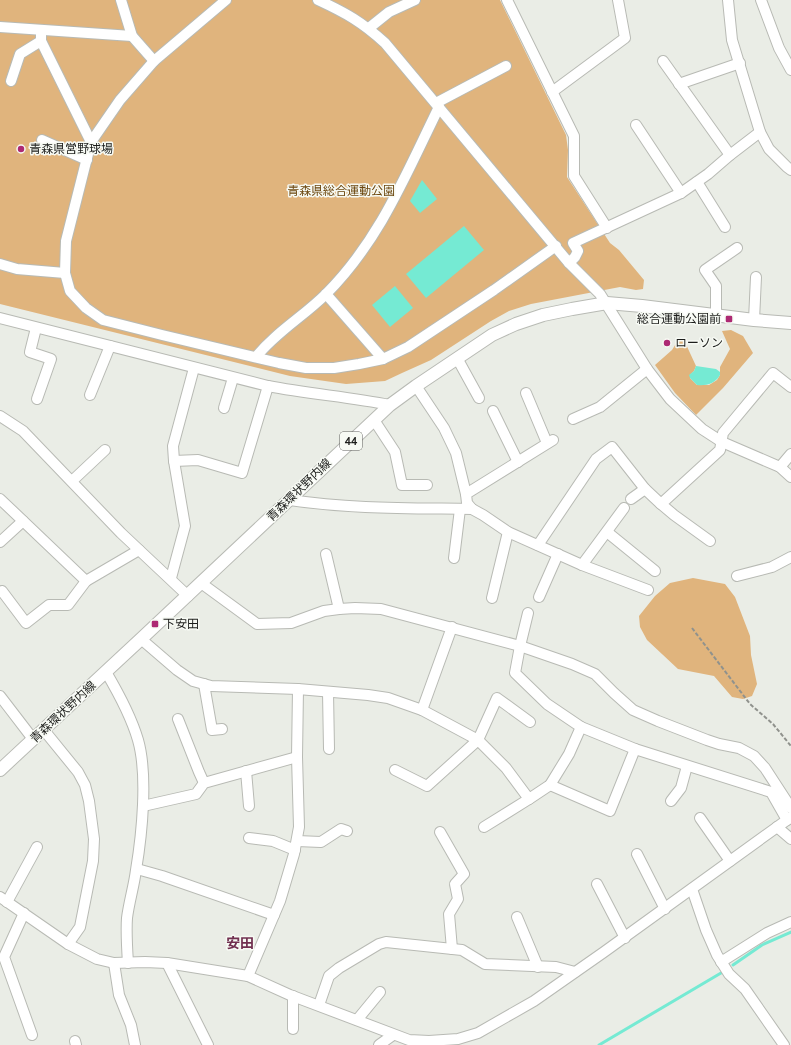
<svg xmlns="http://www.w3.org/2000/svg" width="791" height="1045" viewBox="0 0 791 1045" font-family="'PT Sans','Noto Sans JP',sans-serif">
  <rect width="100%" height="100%" fill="#eaede6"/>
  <g fill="#e0b47d">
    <path d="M0 0H500L566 135 568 150 567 177 610 243 619 250 644 280 643 289 636 290 620 287 531 304 509 311 491 321 431 360 402 373 385 381 346 384 290 376 0 304Z"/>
    <path d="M731 330 743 336 753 353 723 388 696 415 675 393 655 365 672 350 679 339 684 340 696 366 694 371 690 375V378L697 385H709L717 380 720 375V367L730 349 722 331Z"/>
    <path d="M693 578 725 584 735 597 750 636 751 655 757 684 752 696 743 699 732 697 714 676 678 669 647 640 640 627 639 616 655 596 670 583Z"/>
  </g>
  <g fill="#75ead3">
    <path d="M422 180 437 199 420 213 410 201Z"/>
    <path d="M464 226 484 250 426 298 406 274Z"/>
    <path d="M395 286 413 308 390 327 372 305Z"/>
    <path d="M696 366 716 369 720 372V375C715 384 706 386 697 385L690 378 689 375 694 371Z"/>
  </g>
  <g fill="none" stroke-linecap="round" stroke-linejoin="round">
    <g stroke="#75ead3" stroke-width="3">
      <path d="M733 965 762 945 791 932"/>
      <path d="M599 1045 721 973"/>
    </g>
    <g stroke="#b8bab4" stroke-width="12">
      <g id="minor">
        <path d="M121 0 132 36 154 61"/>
        <path d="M226 0 154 61 120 100 91 142 66 241 65 273 70 291 86 308 103 320 162 335 279 363 306 368H334L359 364 383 359 408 347 494 290 556 246"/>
        <path d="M318 0C346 13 362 22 385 43L569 263 600 294 647 369 670 399 702 429 722 442 780 467 791 477"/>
        <path d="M507 0 574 136V176L607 228"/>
        <path d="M728 0 732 40 760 132 769 149 787 167 791 170"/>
        <path d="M761 0 779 48 791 70"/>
        <path d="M0 27 132 36"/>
        <path d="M369 28 389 12 415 0"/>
        <path d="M41 30V41L91 142"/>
        <path d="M663 61 730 155"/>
        <path d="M11 81 20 54 41 41"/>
        <path d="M679 84 740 63"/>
        <path d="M552 92 625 38 618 0"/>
        <path d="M436 103 506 66"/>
        <path d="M636 125 681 193"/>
        <path d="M42 140 87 160"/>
        <path d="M697 182 725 227"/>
        <path d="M569 263 575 257 578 251 573 243 681 193 708 174 730 155 760 132"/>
        <path d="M0 264 17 269 65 273"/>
        <path d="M326 294 383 359"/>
        <path d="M716 314V286L705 270 737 248"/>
        <path d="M0 318 268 386C309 394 350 397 390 405"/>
        <path d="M754 320 756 277"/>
        <path d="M36 328 30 352 51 359 37 399"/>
        <path d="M256 357C276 332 304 316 326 294 380 240 406 174 439 107"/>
        <path d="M457 358 479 398"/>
        <path d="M416 386 444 428 456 453 466 494"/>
        <path d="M526 393 547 443"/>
        <path d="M90 395 110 346"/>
        <path d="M224 408 233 378"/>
        <path d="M493 411 518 462"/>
        <path d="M0 416 23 431 121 533 188 596"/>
        <path d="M573 419 600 407 647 369"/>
        <path d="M374 420 395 452 402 485H427"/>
        <path d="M174 461 198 460 242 473 268 386"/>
        <path d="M780 467 791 454"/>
        <path d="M72 481 105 450"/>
        <path d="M0 499 86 581 139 550"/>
        <path d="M631 499 645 489"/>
        <path d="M290 500C350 509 411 508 472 509L483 515 508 532 582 565 648 590"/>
        <path d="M472 509 467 503 466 494 553 440"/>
        <path d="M607 532 655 571"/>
        <path d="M710 541 674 515 661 504 720 450 723 433 773 373 791 387"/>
        <path d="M0 542 23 521"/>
        <path d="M538 545 596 459 612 447 645 489 661 504"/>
        <path d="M326 554 339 609"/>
        <path d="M454 558 460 509"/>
        <path d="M582 565 624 508"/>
        <path d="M737 576 772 567 791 557"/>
        <path d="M171 578 185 526 174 461 173 446 194 368"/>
        <path d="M201 583 257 624 291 623 324 611 339 609 355 608 381 609 520 646 572 664 595 674 614 693 633 710 658 721 707 740 719 744 739 748 754 756 765 768 791 808"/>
        <path d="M2 591 26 623 49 605H68L86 581"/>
        <path d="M539 597 558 554"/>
        <path d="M492 598 508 532"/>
        <path d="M141 639 177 670 193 681 211 686 298 689 368 695 388 698 422 710 478 740 506 768 529 799 550 785 569 754 581 727 547 704 515 673 520 646 528 613"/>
        <path d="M106 672C119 694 131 716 138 740 148 775 142 834 136 870 134 886 129 902 127 918 126 932 127 948 128 963"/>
        <path d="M204 684 212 730 222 729"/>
        <path d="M328 692 329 749"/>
        <path d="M0 696 33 739"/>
        <path d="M422 710 452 627"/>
        <path d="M178 719 199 772 204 783"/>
        <path d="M581 727 635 749 771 792 787 820"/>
        <path d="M43 729 78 772 85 785 89 801 94 839 93 861 80 927 68 944"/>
        <path d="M395 770 427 786 478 740 497 698 530 722"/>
        <path d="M246 771 249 806"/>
        <path d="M550 785 610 811 635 749"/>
        <path d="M671 801 681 788 687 766"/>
        <path d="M143 806 196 794 204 783 297 757"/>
        <path d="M700 818 730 861"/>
        <path d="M484 827 529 799"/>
        <path d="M777 827 791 839"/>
        <path d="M440 832 464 874 455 884 458 899 449 914 452 949"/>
        <path d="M249 838 273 841 295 850"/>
        <path d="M297 841 321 842 341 829 347 831"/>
        <path d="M637 854 665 909"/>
        <path d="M137 869 162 876 274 915"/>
        <path d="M597 884 625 938"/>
        <path d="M692 889 706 930 717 955 729 974 745 989 784 1045"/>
        <path d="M0 897 68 944 97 959 114 963 145 962 167 963 248 976 290 995 409 1040 429 1041 458 1039 478 1033 534 1001 604 952 791 817"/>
        <path d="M7 902 37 847"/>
        <path d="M24 913 4 957 32 1035"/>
        <path d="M517 917 538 967"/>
        <path d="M721 962 767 933 791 922"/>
        <path d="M114 963 119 995 131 1025 135 1045"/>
        <path d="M167 963 208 1045"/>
        <path d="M248 976 280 901 294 854 299 827 297 757 298 689"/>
        <path d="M293 996V1029"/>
        <path d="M319 1005 329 976 339 968 379 944 386 942 462 950 485 964 556 967 575 972"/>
        <path d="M357 1020 380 992"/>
        <path d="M75 1041 76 1045"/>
        <path d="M379 1045 393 1035"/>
      </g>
    </g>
    <g stroke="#b8bab4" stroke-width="14">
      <path id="major" d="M0 770 141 639 390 405 416 386 492 335 516 324 543 315 572 309 607 303 642 306 754 320 791 323"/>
    </g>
    <path stroke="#90928d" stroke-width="2" stroke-dasharray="4 2" stroke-linecap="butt" d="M692 628 750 704 773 724 791 746"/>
    <use href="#minor" stroke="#fff" stroke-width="10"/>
    <use href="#major" stroke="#fff" stroke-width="12"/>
  </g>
  <g fill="#ad2973" stroke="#f7faf4" stroke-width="1.5">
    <circle cx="21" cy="149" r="4"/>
    <rect x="725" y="315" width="8" height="8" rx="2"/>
    <circle cx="667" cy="343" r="4"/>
    <rect x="151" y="620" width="8" height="8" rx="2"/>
  </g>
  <g text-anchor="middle" stroke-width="3" stroke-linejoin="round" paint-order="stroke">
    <rect fill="#f7faf4" stroke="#5e5f5c" stroke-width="1" x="340" y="432" width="22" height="18" rx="3"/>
    <g font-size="11" font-weight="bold" fill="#1c1d1b">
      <text x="351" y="445">44</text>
    </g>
    <g font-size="12" fill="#1c1d1b" stroke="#f7faf4" text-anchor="start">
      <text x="29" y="153">青森県営野球場</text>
      <text x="721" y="323" text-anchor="end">総合運動公園前</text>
      <text x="675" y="347">ローソン</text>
      <text x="163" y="628">下安田</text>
    </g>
    <g font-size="12" fill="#6c470f" stroke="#f7faf4">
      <text x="341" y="195">青森県総合運動公園</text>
    </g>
    <g font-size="12" fill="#1c1d1b" stroke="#f7faf4">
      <text transform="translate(299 490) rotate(-44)" y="4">青森環状野内線</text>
      <text transform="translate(63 712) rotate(-43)" y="4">青森環状野内線</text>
    </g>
    <g font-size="14" font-weight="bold" fill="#713050" stroke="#f7faf4">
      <text x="240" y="948">安田</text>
    </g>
  </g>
</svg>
